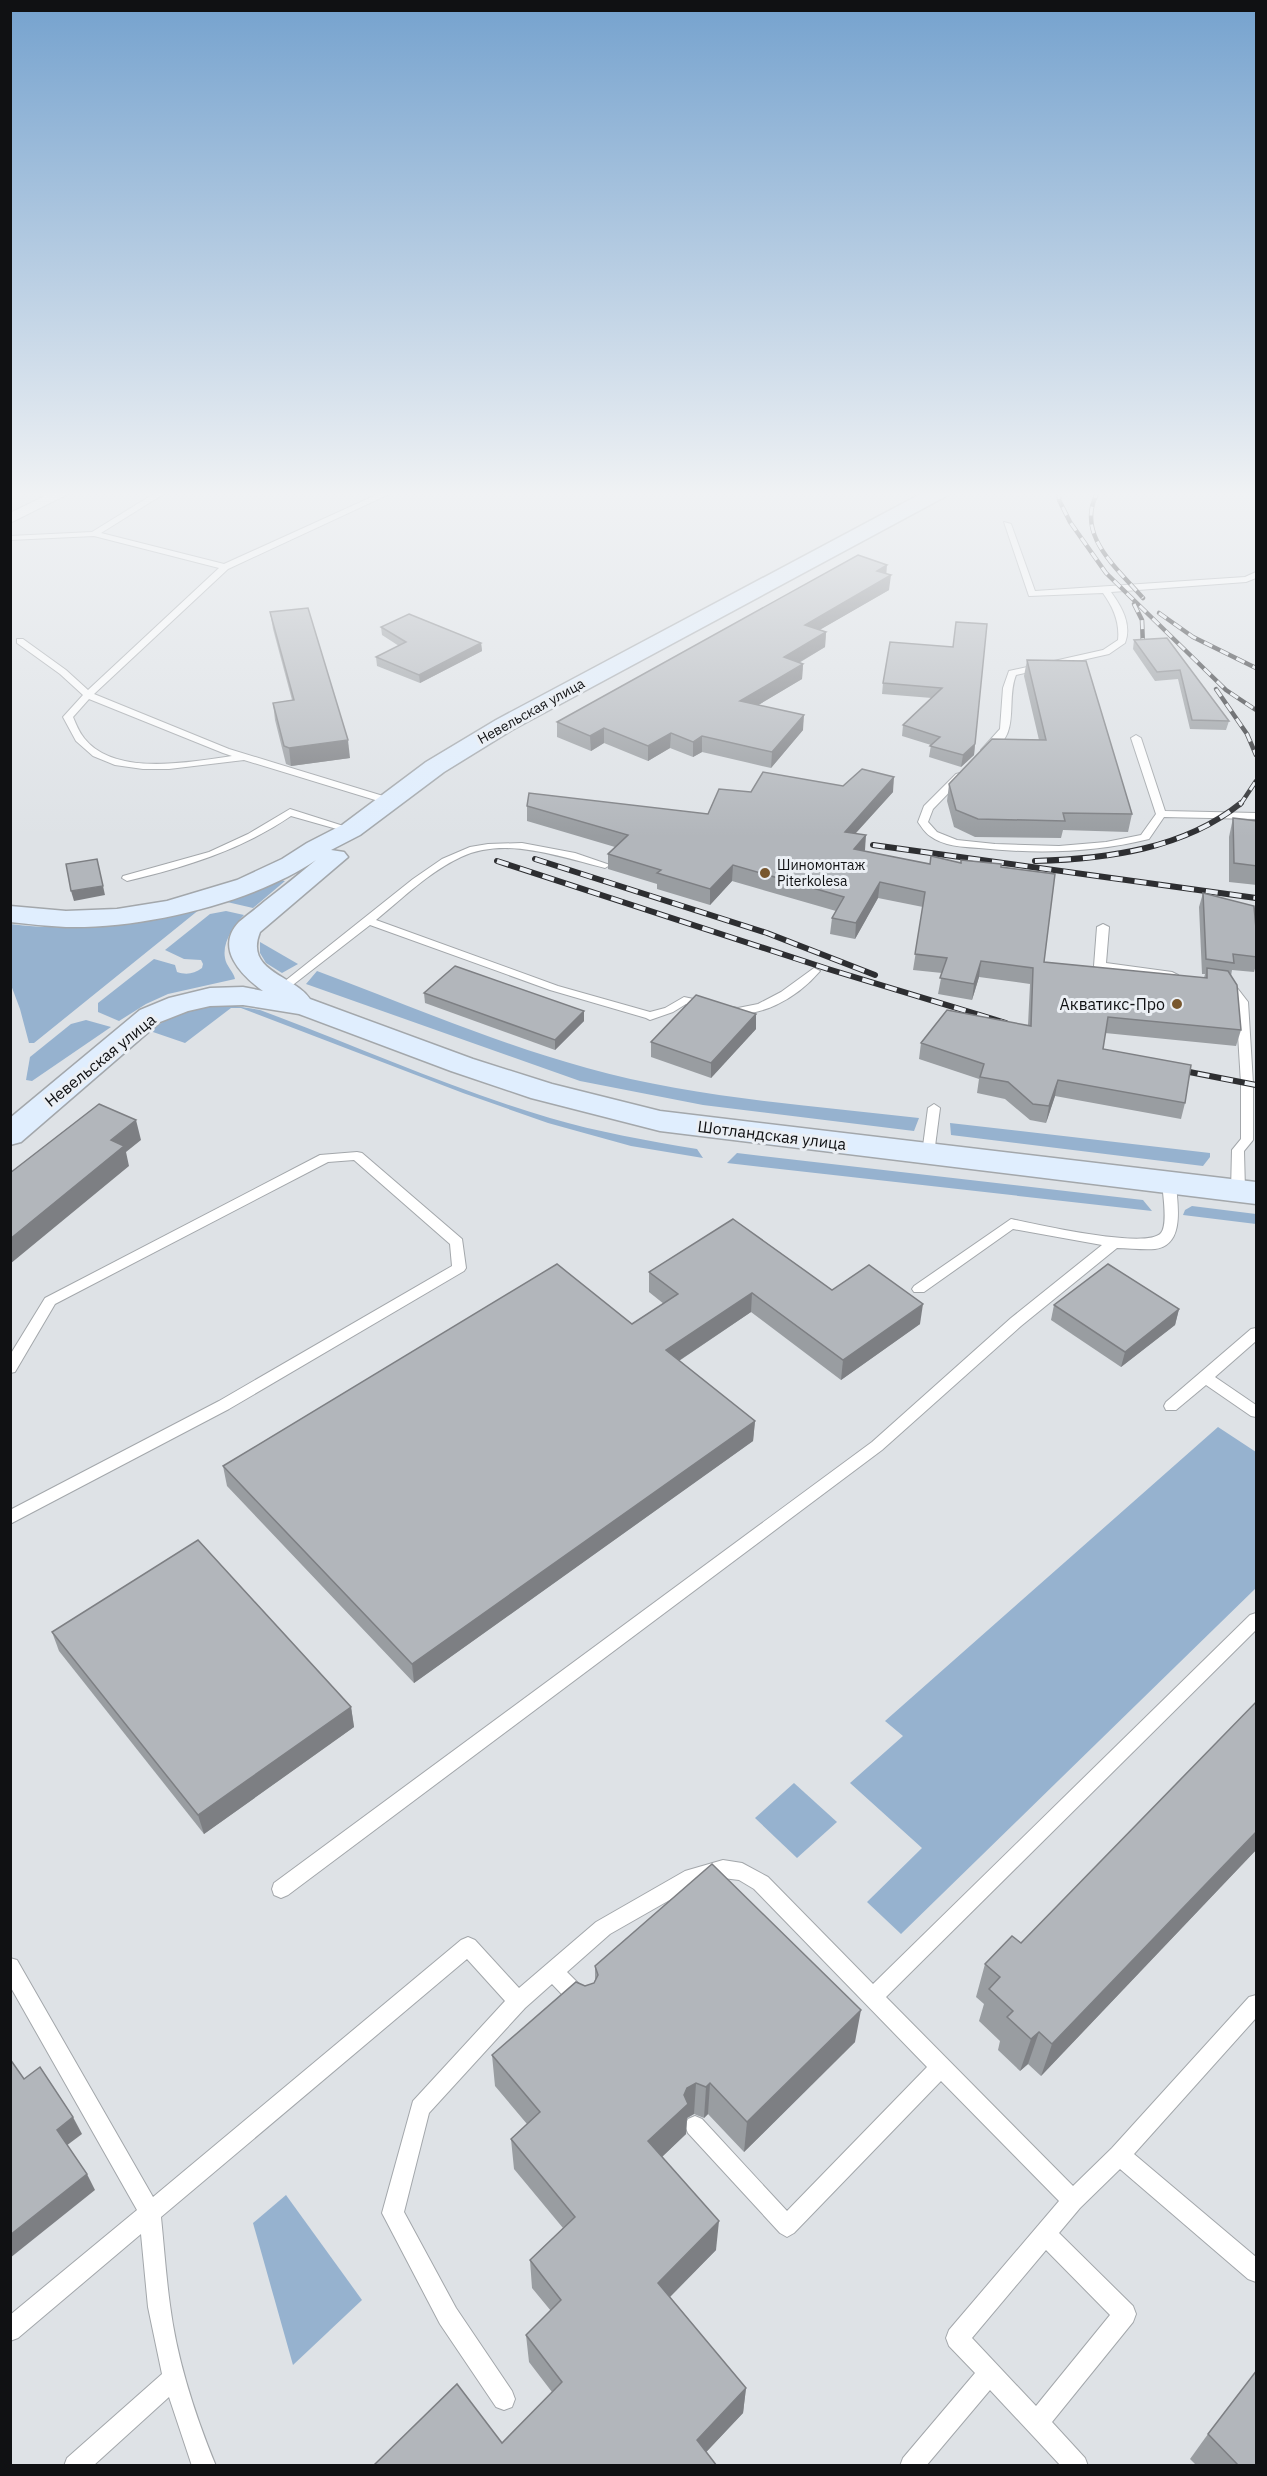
<svg xmlns="http://www.w3.org/2000/svg" width="1267" height="2476" viewBox="0 0 1267 2476" font-family="'IBM Plex Sans',sans-serif">
  <rect width="100%" height="100%" fill="#dee2e6"/>
  <g fill="#96b2cf">
    <path d="M280 880 285 881 253 908 227 902Z"/>
    <path d="M200 909 34 1043H29L20 1009 11 985 10 924C74 932 138 924 200 909Z"/>
    <path d="M226 911 244 915C234 926 222 942 225 958 226 966 234 972 235 979L168 994 146 1004 119 1021 98 1012V1003L154 959 175 965 177 972C186 975 194 974 202 968L203 964 201 960 184 959 165 950 210 914Z"/>
    <path d="M260 942 298 964 282 973 266 963 260 953Z"/>
    <path d="M317 971C406 1004 495 1043 587 1068 694 1098 808 1105 919 1118L914 1131 703 1105 580 1081 306 984Z"/>
    <path d="M229 1005 260 1010C357 1046 451 1089 550 1118 598 1132 648 1141 697 1149L703 1158 631 1146 548 1123 463 1093 241 1008H231L185 1043 150 1031C173 1012 200 1007 229 1005Z"/>
    <path d="M86 1020 111 1027 32 1081 26 1080 30 1057 71 1024Z"/>
    <path d="M950 1123 1210 1153V1157L1203 1166 951 1135Z"/>
    <path d="M737 1153 1143 1200 1152 1211 727 1163Z"/>
    <path d="M1192 1206 1256 1214V1224L1183 1215 1185 1210Z"/>
    <path d="M1218 1427 1256 1452V1588L901 1934 867 1902 922 1848 850 1783 903 1736 885 1721Z"/>
    <path d="M794 1783 837 1822 797 1858 755 1818Z"/>
    <path d="M286 2195 362 2300 293 2365 253 2223Z"/>
  </g>
  <g fill="none" stroke-linecap="round" stroke-linejoin="round">
    <g stroke="#a3a7ab" stroke-width="2">
      <g id="lane">
        <path d="M160 490H170L101 533 224 564 387 490H398L228 569 94 694 229 749 393 799V803H385L244 760 169 769H143L115 765 93 756 76 741 63 717 83 695 60 674 17 643V639H23L66 670 88 690 219 568 94 536 10 540V536L92 532ZM89 699 223 753 232 756C189 762 115 777 84 738 79 732 76 724 73 717Z"/>
        <path d="M1004 522 1011 524 1035 591 1245 577 1256 572V578L1246 582 1111 592C1122 607 1132 625 1125 643L1109 654 1016 675C1005 702 1023 739 986 753L981 750 1000 729 1003 688 1009 671 1103 650 1118 640C1120 622 1113 607 1103 593L1029 596Z"/>
        <path d="M1136 735 1141 738 1165 811 1256 813V819L1164 817 1149 839C1093 853 1036 854 979 848 963 847 943 846 930 836 925 833 921 826 918 822L924 806 956 774 960 773 965 776 933 809 928 822 937 832 957 840 995 844 1059 846 1106 842 1141 835 1156 814 1131 738Z"/>
        <path d="M290 809 356 830 351 833 291 816C241 850 186 867 127 881L122 878 123 876 209 852 248 834Z"/>
        <path d="M522 843 575 853 610 865 605 868C560 857 506 836 461 857 429 872 403 898 376 920L558 986 650 1012 665 1008 684 997 712 1003 714 1005 712 1007 686 1004 673 1012 650 1020 646 1018 550 990 370 925 285 991 281 992 275 989 413 879 442 859 470 847 488 844Z"/>
        <path d="M1103 924 1109 927 1106 963 1172 972 1178 975 1176 977 1096 968 1094 966 1097 927Z"/>
        <path d="M814 968 820 971C797 998 758 1021 722 1012L720 1010 726 1006 738 1008 758 1004 781 992Z"/>
        <path d="M1227 979 1231 980 1248 1002 1253 1083V1140L1244 1151 1245 1191 1238 1195 1231 1191 1232 1150 1241 1139V1083L1236 1002 1221 982Z"/>
        <path d="M934 1104 940 1108 934 1154 928 1158 922 1154 928 1108Z"/>
        <path d="M357 1152 362 1153 462 1239 466 1268 464 1271 229 1409 10 1524V1510L219 1401 452 1266 450 1244 354 1160 328 1162 55 1304 15 1372 10 1373V1355L45 1298 320 1155Z"/>
        <path d="M1169 1179 1176 1183C1177 1203 1186 1245 1155 1249 1143 1250 1129 1248 1117 1248L1021 1326 882 1450 288 1895 281 1898 274 1895 272 1889 274 1883 872 1442 1011 1318 1102 1245 1013 1229 924 1292H914L912 1289 914 1286 1011 1219C1035 1224 1147 1250 1161 1233 1168 1225 1163 1194 1162 1183Z"/>
        <path d="M1256 1328V1341L1215 1377 1256 1405V1417L1251 1416 1206 1385 1176 1410H1166L1164 1406 1166 1402 1251 1329Z"/>
        <path d="M1256 1613V1630L886 1997 1073 2186 1112 2148 1249 1997 1256 1995V2018L1134 2154 1256 2257V2282L1248 2279 1120 2169 1080 2208 1059 2233 1133 2306 1136 2314 1133 2322 1052 2422 1085 2458 1088 2466H1061L990 2390 926 2466H900L903 2458 975 2373 949 2346 946 2338 949 2330 1059 2201 941 2081 794 2233 787 2237 780 2233 688 2133 685 2126 688 2119 695 2116 702 2119 787 2211 927 2067 754 1889 739 1880 723 1878 696 1885 610 1934 567 1972 588 1993 591 2000 588 2007 581 2010 574 2007 552 1984 525 2008 429 2113 404 2212 456 2308 512 2391 515 2399 512 2407 504 2410 496 2407 440 2324 382 2213 413 2101 505 2001 467 1959 161 2217C164 2246 166 2276 170 2305 177 2360 195 2415 216 2466H192L169 2397 93 2466H64L67 2458 162 2374 148 2307 141 2234 18 2338 10 2341V2315L137 2210 10 1986V1958L17 1960 153 2197 461 1940 468 1937 475 1940 519 1988 596 1922 685 1871 723 1860 742 1863 768 1877 873 1984 1250 1615ZM1046 2250 1110 2315 1036 2406 972 2338Z"/>
      </g>
    </g>
    <g stroke="#a3a7ab" stroke-width="2">
      <path id="street" d="M57 490H76L10 523V513Z"/>
    </g>
    <g stroke="#a3a7ab" stroke-width="3">
      <path id="secondary" d="M928 490H952L950 494 512 730 444 772 360 835 331 850 344 852 348 857 260 932C244 972 294 975 310 999L473 1059 552 1084 660 1111 1256 1182V1204L660 1131 531 1098 451 1071 299 1014 243 1005 210 1006 188 1011 160 1022 21 1142 10 1145V1118L140 1010 169 998 210 988 243 987 263 991C242 976 214 948 239 922 247 915 257 908 265 901 282 888 299 874 316 860 253 903 142 929 66 927 47 926 29 924 10 922V906L66 911 117 909 167 901 237 880 282 859 307 843 342 825 426 762 496 720Z"/>
    </g>
    <use href="#lane" fill="#fff" fill-rule="evenodd"/>
    <use href="#street" fill="#fff" fill-rule="evenodd"/>
    <use href="#secondary" fill="#e0eefe" fill-rule="evenodd"/>
    <g stroke="#2d2e31" stroke-width="4.5">
      <g id="rail-far1">
        <path d="M1059 490V500L1070 522 1106 573 1226 690 1256 710"/>
        <path d="M1099 490C1073 533 1116 567 1143 598"/>
        <path d="M1134 604 1142 620 1143 647"/>
        <path d="M1159 613 1193 637 1256 668"/>
        <path d="M1216 689 1247 734 1256 755"/>
        <path d="M1240 805 1256 781"/>
      </g>
    </g>
    <g stroke="#2d2e31" stroke-width="6">
      <g id="rail">
        <path d="M873 845 1256 898"/>
        <path d="M535 859 767 933 875 975"/>
        <path d="M497 861 828 969 1006 1023"/>
        <path d="M1035 861C1107 859 1184 849 1241 803"/>
        <path d="M1174 1069 1256 1085"/>
      </g>
    </g>
    <use href="#rail-far1" stroke="#ebeff4" stroke-width="3" stroke-dasharray="9" stroke-linecap="butt"/>
    <use href="#rail" stroke="#ebeff4" stroke-width="4" stroke-dasharray="12" stroke-linecap="butt"/>
  </g>
  <g fill="#999da1">
    <path d="M886 574 889 590 819 630 826 632 825 647 799 663 803 664 802 679 758 705 803 730 771 768 702 752 693 757 670 748 648 761 604 743 591 751 557 737V722Z"/>
    <path d="M270 612 350 758 291 766 286 764 275 720 273 703 292 700 273 629Z"/>
    <path d="M381 627 481 643 482 651 420 683 377 666 376 657 399 646 382 635Z"/>
    <path d="M1167 638 1229 721 1226 730 1190 729 1178 679 1155 681 1133 649 1134 640Z"/>
    <path d="M953 647 975 744 974 755 961 767 929 757 931 745 902 736 903 725 932 698 882 694 883 683Z"/>
    <path d="M1027 660 1132 814 1128 832 1063 830 1061 838 975 837 954 827 947 801 949 784 1039 740 1024 676Z"/>
    <path d="M843 786 893 792 856 833 865 850 864 851 930 864 961 863 1001 867 1044 962 1204 978 1205 974H1202L1199 907 1203 893 1257 940V962L1254 972 1232 970 1231 976 1241 1030 1236 1046 1105 1033 1103 1049 1185 1103 1181 1119 1055 1096 1046 1123 1030 1120 1005 1099 977 1093 979 1079 919 1059 921 1043 1028 1025 1030 984 979 977 972 1000 938 994 942 973 913 970 923 907 878 898 855 939 830 934 832 918 836 911 732 881 710 905 657 889V884L608 869V854L615 847 527 821V806L708 814 751 792Z"/>
    <path d="M1233 818 1257 821V885L1229 882V837Z"/>
    <path d="M424 993 584 1011V1021L555 1050 425 1003Z"/>
    <path d="M756 1029 711 1078 651 1057V1042Z"/>
    <path d="M649 1272 832 1290 920 1324 841 1380 751 1312 679 1361 755 1421 753 1441 414 1683 227 1486 223 1466 632 1324 664 1304 649 1292Z"/>
    <path d="M1054 1305 1179 1309 1175 1325 1121 1367 1051 1320Z"/>
    <path d="M52 1632 351 1707 354 1727 204 1834 59 1651Z"/>
    <path d="M1257 1701V1849L1041 2076 1028 2064 1020 2071 998 2050 1000 2041 979 2021 984 2004 976 1997 985 1964 1021 1943Z"/>
    <path d="M595 1966 855 2042 744 2152 708 2114 704 2118 694 2114 687 2118 686 2134 662 2157 716 2250 670 2297 746 2388 743 2413 706 2452 502 2443 552 2392 529 2362 526 2335 551 2311 532 2288 530 2260 563 2228 514 2169 511 2139 527 2124 495 2086 492 2055 585 1986 594 1983 595 1980Z"/>
    <path d="M1208 2434 1257 2466H1197L1190 2459Z"/>
  </g>
  <g fill="#7d7f83">
    <path d="M887 565 886 578 891 575 889 590 804 639 805 625 877 571Z"/>
    <path d="M826 632 825 647 783 672 784 657Z"/>
    <path d="M481 643 482 651 420 683 419 675Z"/>
    <path d="M803 664 802 679 740 716V701Z"/>
    <path d="M804 715 803 730 771 768 772 752Z"/>
    <path d="M604 728V743L591 751 590 736Z"/>
    <path d="M671 733 670 748 648 761V746Z"/>
    <path d="M702 736V752L693 757V742Z"/>
    <path d="M348 740 350 758 291 766 289 748Z"/>
    <path d="M975 744 974 755 961 767 963 755Z"/>
    <path d="M894 777 893 792 843 847 845 832Z"/>
    <path d="M866 835 865 850 853 864 854 849Z"/>
    <path d="M733 865 732 881 710 905V889Z"/>
    <path d="M880 882 878 898 855 939 856 923Z"/>
    <path d="M103 886 105 895 74 901 71 891Z"/>
    <path d="M981 961 979 977 972 1000 974 984Z"/>
    <path d="M584 1011V1021L555 1050V1040Z"/>
    <path d="M756 1014V1029L711 1078V1063Z"/>
    <path d="M1058 1080 1055 1096 1046 1123 1049 1106Z"/>
    <path d="M136 1120 141 1140 126 1152 129 1166 10 1264V1239L111 1140Z"/>
    <path d="M752 1293 751 1312 665 1370 666 1350Z"/>
    <path d="M923 1304 920 1324 841 1380 843 1360Z"/>
    <path d="M1179 1309 1175 1325 1121 1367 1125 1352Z"/>
    <path d="M755 1421 753 1441 414 1683 412 1664Z"/>
    <path d="M351 1707 354 1727 204 1834 198 1815Z"/>
    <path d="M1257 1831V1849L1041 2076 1052 2044Z"/>
    <path d="M861 2010 855 2042 744 2152 747 2122Z"/>
    <path d="M1039 2032 1028 2064 1020 2071 1031 2039Z"/>
    <path d="M696 2083 694 2114 687 2118 686 2134 647 2171 648 2141 684 2095 687 2088Z"/>
    <path d="M710 2083 708 2114 704 2118 706 2087Z"/>
    <path d="M73 2117 82 2134 66 2146 57 2130Z"/>
    <path d="M87 2174 95 2190 10 2258V2235Z"/>
    <path d="M719 2221 716 2250 657 2310 658 2283Z"/>
    <path d="M746 2388 743 2413 695 2464 697 2440Z"/>
  </g>
  <g fill="#b2b6bb" stroke="#7d7f83" stroke-width="1.5">
    <path d="M858 555 887 565 877 571 891 575 805 625 826 632 784 657 803 664 740 701 804 715 772 752 702 736 693 742 671 733 648 746 604 728 590 736 557 722Z"/>
    <path d="M308 608 348 740 289 748 284 746 273 703 294 700 270 612Z"/>
    <path d="M409 614 481 643 419 675 376 657 406 642 381 627Z"/>
    <path d="M956 622 987 624 975 744 963 755 930 746 940 737 903 725 942 688 883 683 890 642 953 647Z"/>
    <path d="M1167 638 1229 721 1192 720 1180 670 1157 672 1134 640Z"/>
    <path d="M1027 660 1086 661 1132 814 1063 813 1065 821 978 819 956 810 949 784 992 739 1046 740Z"/>
    <path d="M862 769 894 777 845 832 866 835 854 849 930 864 931 856 961 863V860L1001 864V867L1055 874 1044 962 1207 978V968L1228 971 1237 985 1241 1030 1108 1017 1103 1049 1191 1065 1185 1103 1058 1080 1049 1106 1033 1104 1008 1082 980 1077 984 1064 921 1043 947 1010 1031 1026 1033 968 981 961 974 984 940 978 947 958 915 954 925 892 880 882 856 923 832 918 844 897 733 865 710 889 657 873 661 870 608 854 628 835 527 806 529 793 708 814 719 789 751 792 763 772 843 786Z"/>
    <path d="M1233 818 1257 821V866L1234 863Z"/>
    <path d="M97 859 103 886 71 891 66 864Z"/>
    <path d="M1203 893 1254 906 1257 940V957L1233 954 1234 963 1206 959Z"/>
    <path d="M455 966 584 1011 555 1040 424 993Z"/>
    <path d="M696 995 756 1014 711 1063 651 1042Z"/>
    <path d="M99 1104 136 1120 111 1140 124 1146 10 1239V1173Z"/>
    <path d="M733 1219 832 1290 869 1265 923 1304 843 1360 752 1293 666 1350 755 1421 412 1664 223 1466 557 1264 632 1324 678 1294 649 1272Z"/>
    <path d="M1108 1264 1179 1309 1125 1352 1054 1305Z"/>
    <path d="M198 1540 351 1707 198 1815 52 1632Z"/>
    <path d="M1257 1701V1831L1052 2044 1039 2032 1031 2039 1007 2017 1013 2011 989 1989 1000 1977 985 1964 1012 1936 1021 1943Z"/>
    <path d="M712 1864 861 2010 747 2122 710 2083 706 2087 696 2083 687 2088 684 2095 688 2104 648 2141 719 2221 658 2283 746 2388 697 2440 717 2466H373L457 2384 502 2443 562 2382 526 2335 561 2300 530 2260 575 2217 511 2139 540 2112 492 2055 576 1982 585 1986 594 1983 598 1975 595 1966Z"/>
    <path d="M10 2059 24 2079 40 2067 73 2117 57 2130 87 2174 10 2235Z"/>
    <path d="M1257 2370V2466H1239L1208 2434Z"/>
  </g>
  <linearGradient id="sky" x2="0" y2="1"><stop stop-color="#75a2ce"/><stop offset="0.59" stop-color="#f0f2f4"/><stop offset="1" stop-color="#f0f2f4" stop-opacity="0"/></linearGradient>
  <rect width="1267" height="837" fill="url(#sky)"/>
  <g fill="#78572e" stroke="#ebeff4" stroke-width="2">
    <circle cx="765" cy="873" r="6"/>
    <circle cx="1177" cy="1004" r="6"/>
  </g>
  <g text-anchor="middle" stroke-width="6" stroke-linejoin="round" paint-order="stroke">
    <g font-size="14" fill="#101113" stroke="#ebeff4">
      <text transform="translate(531 711) rotate(-29)" y="5">Невельская улица</text>
    </g>
    <g font-size="14" fill="#101113" stroke="#ebeff4" text-anchor="start">
      <text x="777" y="870">Шиномонтаж<tspan x="777" dy="16">Piterkolesa</tspan></text>
    </g>
    <g font-size="16" fill="#101113" stroke="#ebeff4" text-anchor="end">
      <text x="1165" y="1010">Акватикс-Про</text>
    </g>
    <g font-size="16" fill="#101113" stroke="#ebeff4">
      <text transform="translate(100 1060) rotate(-39)" y="6">Невельская улица</text>
      <text transform="translate(772 1135) rotate(7)" y="6">Шотландская улица</text>
    </g>
  </g>
  <rect width="1267" height="2476" fill="none" stroke="#101113" stroke-width="24"/>
</svg>
